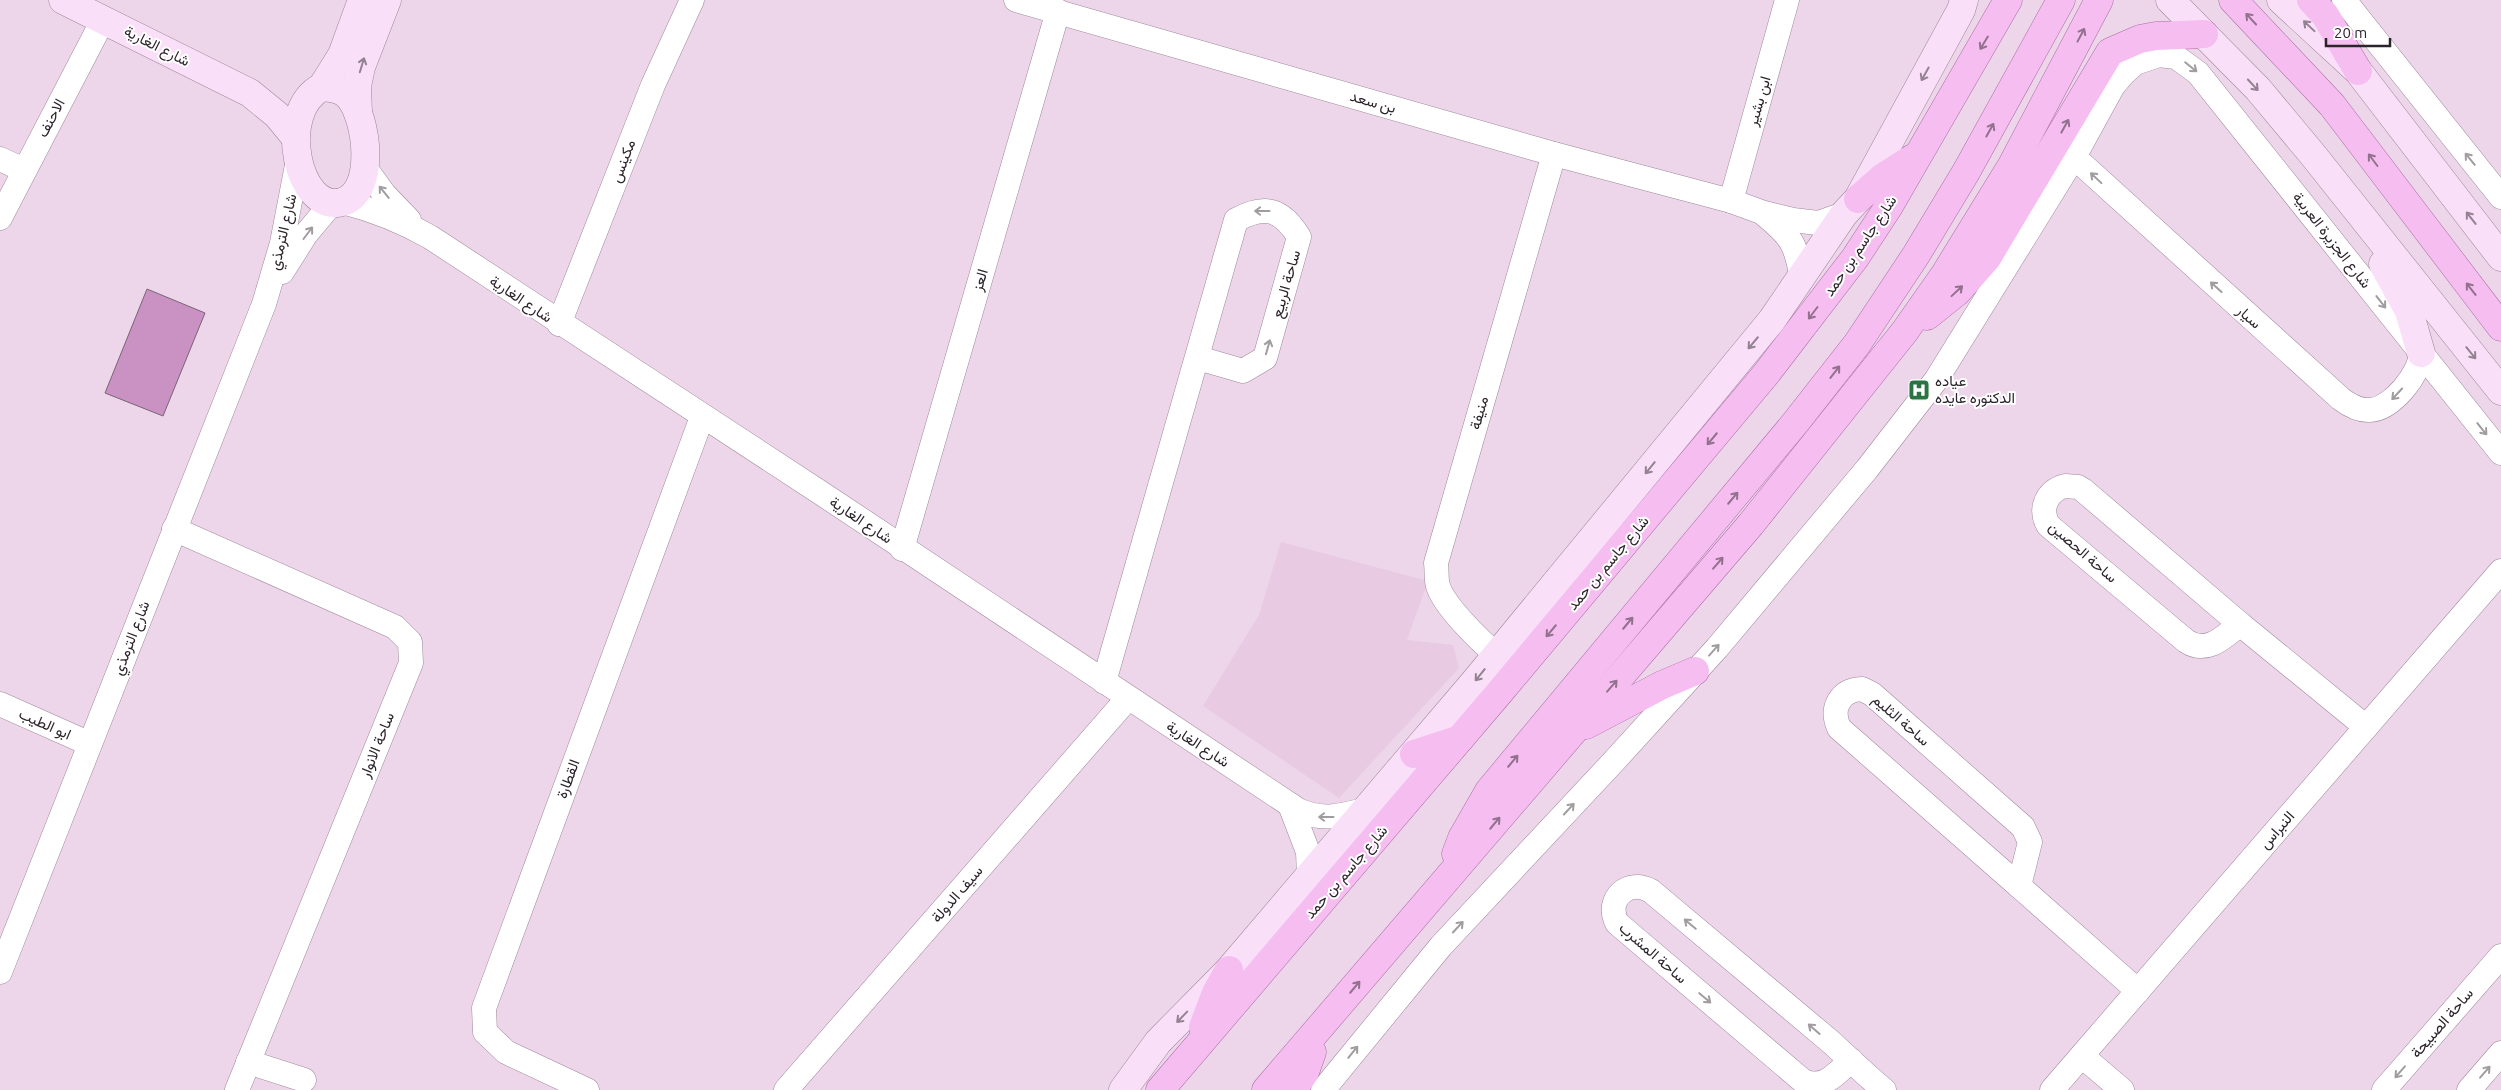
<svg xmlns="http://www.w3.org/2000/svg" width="2501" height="1090" viewBox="0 0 2501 1090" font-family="Ubuntu,Vazirmatn,sans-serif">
  <rect width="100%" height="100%" fill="#edd6e9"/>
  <path fill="#e8cae3" d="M1281 542 1428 581 1407 640 1453 645 1459 668 1339 798 1203 706 1259 615Z"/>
  <path fill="#ca92c3" stroke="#796476" d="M147 289 205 313 163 416 105 393Z"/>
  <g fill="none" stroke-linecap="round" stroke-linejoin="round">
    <g stroke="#9e889a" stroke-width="25">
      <g id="street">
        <path d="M1016 0 1554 154 1731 201 1764 213 1793 220 1818 223 1844 214"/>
        <path d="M2344 0 2501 197"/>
        <path d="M2074 157 2341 399C2349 405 2359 411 2370 410 2392 409 2420 374 2421 353"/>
        <path d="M0 159 24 170"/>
        <path d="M366 169 384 194 409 220"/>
        <path d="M1731 201 1787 0"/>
        <path d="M343 202C375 210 402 221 430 237L824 495 1298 810C1322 821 1340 816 1364 810"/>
        <path d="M1765 215C1792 237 1796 244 1802 279"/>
        <path d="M0 218 103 20"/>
        <path d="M282 272 306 234 332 203"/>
        <path d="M559 324 653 85 692 0"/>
        <path d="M2065 486 2078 487 2083 490 2240 624C2224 637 2207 655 2186 641L2048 525C2039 508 2047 491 2065 486Z"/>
        <path d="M174 529 395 627 410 642 411 663 237 1090"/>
        <path d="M902 549 1058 11"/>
        <path d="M2240 624 2366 727"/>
        <path d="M1497 655C1481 642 1444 606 1438 586 1436 580 1437 570 1436 563L1554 154"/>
        <path d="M1104 682 1236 220C1265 204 1282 209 1299 237L1265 358 1243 371 1198 358"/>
        <path d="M1862 689 1872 694 2023 827 2030 842 2019 886 1839 728C1830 708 1840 690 1862 689Z"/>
        <path d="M0 704 90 744"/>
        <path d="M1290 805 1308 852 1309 875"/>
        <path d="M2019 886 2138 991"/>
        <path d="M0 972 264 304 282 243 298 160"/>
        <path d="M2082 1056 2122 1090"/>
        <path d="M1851 1060C1836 1074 1824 1090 1803 1081L1617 923C1605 899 1628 878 1651 891L1832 1043C1849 1059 1866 1075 1884 1090"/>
        <path d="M248 1062 304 1080"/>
        <path d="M587 1090 506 1052 485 1032 484 1008 702 417"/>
        <path d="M786 1090 1128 698"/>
        <path d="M1323 1090 1441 946 1615 760 1717 648 1867 469 1936 380 2074 157 2113 86 2124 73 2135 63 2159 55 2176 57 2198 73 2501 453"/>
        <path d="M2052 1090 2501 571"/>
        <path d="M2384 1090 2501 956"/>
        <path d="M2469 1090 2501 1053"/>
      </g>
    </g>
    <g stroke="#9e889a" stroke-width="29">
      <g id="secondary">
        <path d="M63 0 250 93 277 115 295 137"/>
        <path d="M2170 0 2258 89 2313 155 2501 391"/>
        <path d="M2281 0 2358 71 2501 257"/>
        <path d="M322 87C331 88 343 89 349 97 367 117 377 192 342 202 298 215 275 111 322 87Z"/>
        <path d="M322 87 342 55 362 0"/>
        <path d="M358 113 357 86 361 67 387 0"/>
        <path d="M2383 264 2409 311 2421 353"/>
        <path d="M1123 1090 1158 1042 1229 970 1476 680 1772 320 1844 214 1858 199 1961 10 1964 0"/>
      </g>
    </g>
    <g stroke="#ab6ca5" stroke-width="29">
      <g id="primary">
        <path d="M2233 0 2332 105 2501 327"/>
        <path d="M2311 0 2325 15 2358 71"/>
        <path d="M1858 199 1883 177 1913 158"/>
        <path d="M1927 316 1957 292 1987 258 2110 52 2140 39 2156 36 2204 34"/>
        <path d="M1586 725 1662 685 1695 671"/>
        <path d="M1414 754 1460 739"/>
        <path d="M1456 854 1462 838 1489 791 1795 423 1857 344 1916 255 1966 172 2061 0"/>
        <path d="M1203 1027 1216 993 1229 970"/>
        <path d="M1160 1090 1499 693 1766 374 1855 258 1889 206 2008 0"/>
        <path d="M1266 1090 1751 524 1905 331 1945 274 2012 165 2099 0"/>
        <path d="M1293 1090 1305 1072 1312 1052"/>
      </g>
    </g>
    <use href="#street" stroke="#fff" stroke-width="24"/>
    <use href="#secondary" stroke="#fadff8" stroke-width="28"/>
    <use href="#primary" stroke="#f6bef0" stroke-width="28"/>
  </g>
  <defs><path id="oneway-shaft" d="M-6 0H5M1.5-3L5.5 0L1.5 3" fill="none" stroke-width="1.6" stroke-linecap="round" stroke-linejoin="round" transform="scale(1.25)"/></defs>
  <g stroke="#91718e">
    <use href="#oneway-shaft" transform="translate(2251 19) rotate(-133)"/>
    <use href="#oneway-shaft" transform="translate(2081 35) rotate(-62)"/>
    <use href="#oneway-shaft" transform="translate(1984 43) rotate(121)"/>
    <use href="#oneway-shaft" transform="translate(2065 126) rotate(-61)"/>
    <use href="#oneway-shaft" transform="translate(1990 130) rotate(-61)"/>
    <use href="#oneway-shaft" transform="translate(2373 160) rotate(-127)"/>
    <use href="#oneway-shaft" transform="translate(2471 289) rotate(-128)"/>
    <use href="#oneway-shaft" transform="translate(1957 291) rotate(-43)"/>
    <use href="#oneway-shaft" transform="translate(1813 313) rotate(127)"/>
    <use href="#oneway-shaft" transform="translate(1835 372) rotate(-52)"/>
    <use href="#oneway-shaft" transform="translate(1712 439) rotate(130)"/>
    <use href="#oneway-shaft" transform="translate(1733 498) rotate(-50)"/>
    <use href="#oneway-shaft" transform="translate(1718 563) rotate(-49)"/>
    <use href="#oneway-shaft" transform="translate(1628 623) rotate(-50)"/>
    <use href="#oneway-shaft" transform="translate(1551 631) rotate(130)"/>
    <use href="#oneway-shaft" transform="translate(1612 686) rotate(-49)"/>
    <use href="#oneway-shaft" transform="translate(1513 761) rotate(-50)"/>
    <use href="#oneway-shaft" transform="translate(1495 823) rotate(-50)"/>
    <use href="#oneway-shaft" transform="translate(1355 987) rotate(-50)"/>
  </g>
  <g stroke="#938292">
    <use href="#oneway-shaft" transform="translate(2309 26) rotate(-137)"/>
    <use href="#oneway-shaft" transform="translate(362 65) rotate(-73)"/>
    <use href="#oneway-shaft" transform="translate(1925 74) rotate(119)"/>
    <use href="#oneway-shaft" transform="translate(2253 85) rotate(47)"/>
    <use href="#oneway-shaft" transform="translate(2471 218) rotate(-128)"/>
    <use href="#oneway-shaft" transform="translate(1753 343) rotate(130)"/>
    <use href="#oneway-shaft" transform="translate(2471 353) rotate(51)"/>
    <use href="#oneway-shaft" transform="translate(1650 468) rotate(129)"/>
    <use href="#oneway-shaft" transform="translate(1480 675) rotate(129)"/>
    <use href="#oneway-shaft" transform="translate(1182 1017) rotate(134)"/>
  </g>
  <g stroke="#a09ca0">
    <use href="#oneway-shaft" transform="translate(2191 67) rotate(39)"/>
    <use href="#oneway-shaft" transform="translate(2470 159) rotate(-129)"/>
    <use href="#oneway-shaft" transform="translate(2096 178) rotate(-137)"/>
    <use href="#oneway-shaft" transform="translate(384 192) rotate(-129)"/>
    <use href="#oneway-shaft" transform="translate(1262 211) rotate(180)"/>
    <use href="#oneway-shaft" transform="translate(308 233) rotate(-53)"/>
    <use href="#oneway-shaft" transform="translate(2216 287) rotate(-138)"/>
    <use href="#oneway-shaft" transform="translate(2381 302) rotate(52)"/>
    <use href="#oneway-shaft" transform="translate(1268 347) rotate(-74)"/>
    <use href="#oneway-shaft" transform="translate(2397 394) rotate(133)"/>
    <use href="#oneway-shaft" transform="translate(2482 429) rotate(51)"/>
    <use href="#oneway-shaft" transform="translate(1714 650) rotate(-48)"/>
    <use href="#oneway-shaft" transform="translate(1569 809) rotate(-47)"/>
    <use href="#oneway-shaft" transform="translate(1326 817) rotate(-180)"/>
    <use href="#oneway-shaft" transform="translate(1690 924) rotate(-140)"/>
    <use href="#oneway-shaft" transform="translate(1458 927) rotate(-47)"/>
    <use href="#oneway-shaft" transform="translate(1705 998) rotate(40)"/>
    <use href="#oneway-shaft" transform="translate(1814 1029) rotate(-139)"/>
    <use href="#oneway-shaft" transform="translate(1353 1052) rotate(-51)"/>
    <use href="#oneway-shaft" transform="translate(2400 1072) rotate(131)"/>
    <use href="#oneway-shaft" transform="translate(2485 1072) rotate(-49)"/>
  </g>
  <defs>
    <g id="hospital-square" transform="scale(1.125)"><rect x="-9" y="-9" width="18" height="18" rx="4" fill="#297442" stroke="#fff"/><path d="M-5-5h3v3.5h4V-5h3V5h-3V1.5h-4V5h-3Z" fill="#fff"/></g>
  </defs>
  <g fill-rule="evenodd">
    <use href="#hospital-square" x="1919" y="390"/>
  </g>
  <g text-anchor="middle" stroke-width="4" stroke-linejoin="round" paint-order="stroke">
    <g font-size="15" fill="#2c242b" stroke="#fff">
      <text transform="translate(157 46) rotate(27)" y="5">شارع الغارية</text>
      <text transform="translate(1759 101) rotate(-74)" y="5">ابن بشير</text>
      <text transform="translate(1373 102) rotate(16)" y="5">بن سعد</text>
      <text transform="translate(51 118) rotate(-62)" y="5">الاحنف</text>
      <text transform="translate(623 161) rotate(-69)" y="5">مكينس</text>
      <text transform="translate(283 232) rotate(-77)" y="5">شارع الترمذي</text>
      <text transform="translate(2332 240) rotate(52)" y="5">شارع الجزيرة العربية</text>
      <text transform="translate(1860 246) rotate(-56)" y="5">شارع جاسم بن حمد</text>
      <text transform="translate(980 280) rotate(-74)" y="5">العز</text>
      <text transform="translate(1286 284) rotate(-74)" y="5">ساحة الربيع</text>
      <text transform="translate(521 299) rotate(34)" y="5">شارع الغارية</text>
      <text transform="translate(2249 317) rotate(42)" y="5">سيار</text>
      <text transform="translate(1479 413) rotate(-74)" y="5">منيفة</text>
      <text transform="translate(861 520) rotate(34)" y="5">شارع الغارية</text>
      <text transform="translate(2083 552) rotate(41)" y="5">ساحة الحصين</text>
      <text transform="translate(1608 563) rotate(-50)" y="5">شارع جاسم بن حمد</text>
      <text transform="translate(131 638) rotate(-69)" y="5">شارع الترمذي</text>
      <text transform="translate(1901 720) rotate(41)" y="5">ساحة الثليم</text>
      <text transform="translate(45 724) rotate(24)" y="5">ابو الطيب</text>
      <text transform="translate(1198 744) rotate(33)" y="5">شارع الغارية</text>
      <text transform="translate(377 745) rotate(-68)" y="5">ساحة الانوار</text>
      <text transform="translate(568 779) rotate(-70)" y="5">القطارة</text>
      <text transform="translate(2277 830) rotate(-49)" y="5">النبراس</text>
      <text transform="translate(1346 872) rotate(-49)" y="5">شارع جاسم بن حمد</text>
      <text transform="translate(957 894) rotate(-49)" y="5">سيف الدولة</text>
      <text transform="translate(1653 953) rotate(41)" y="5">ساحة المشرب</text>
      <text transform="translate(2442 1023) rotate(-49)" y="5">ساحة الصبيحة</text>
    </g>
    <g font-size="15" fill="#2c242b" stroke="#fff" text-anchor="start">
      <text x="1935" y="386">عياده<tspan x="1935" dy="17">الدكتوره عايده</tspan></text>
    </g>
  </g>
  <path d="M2326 38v8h64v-8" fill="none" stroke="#2c242b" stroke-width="2.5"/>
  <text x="2334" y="38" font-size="15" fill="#2c242b" stroke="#ffffff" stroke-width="4" paint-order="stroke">20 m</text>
</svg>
